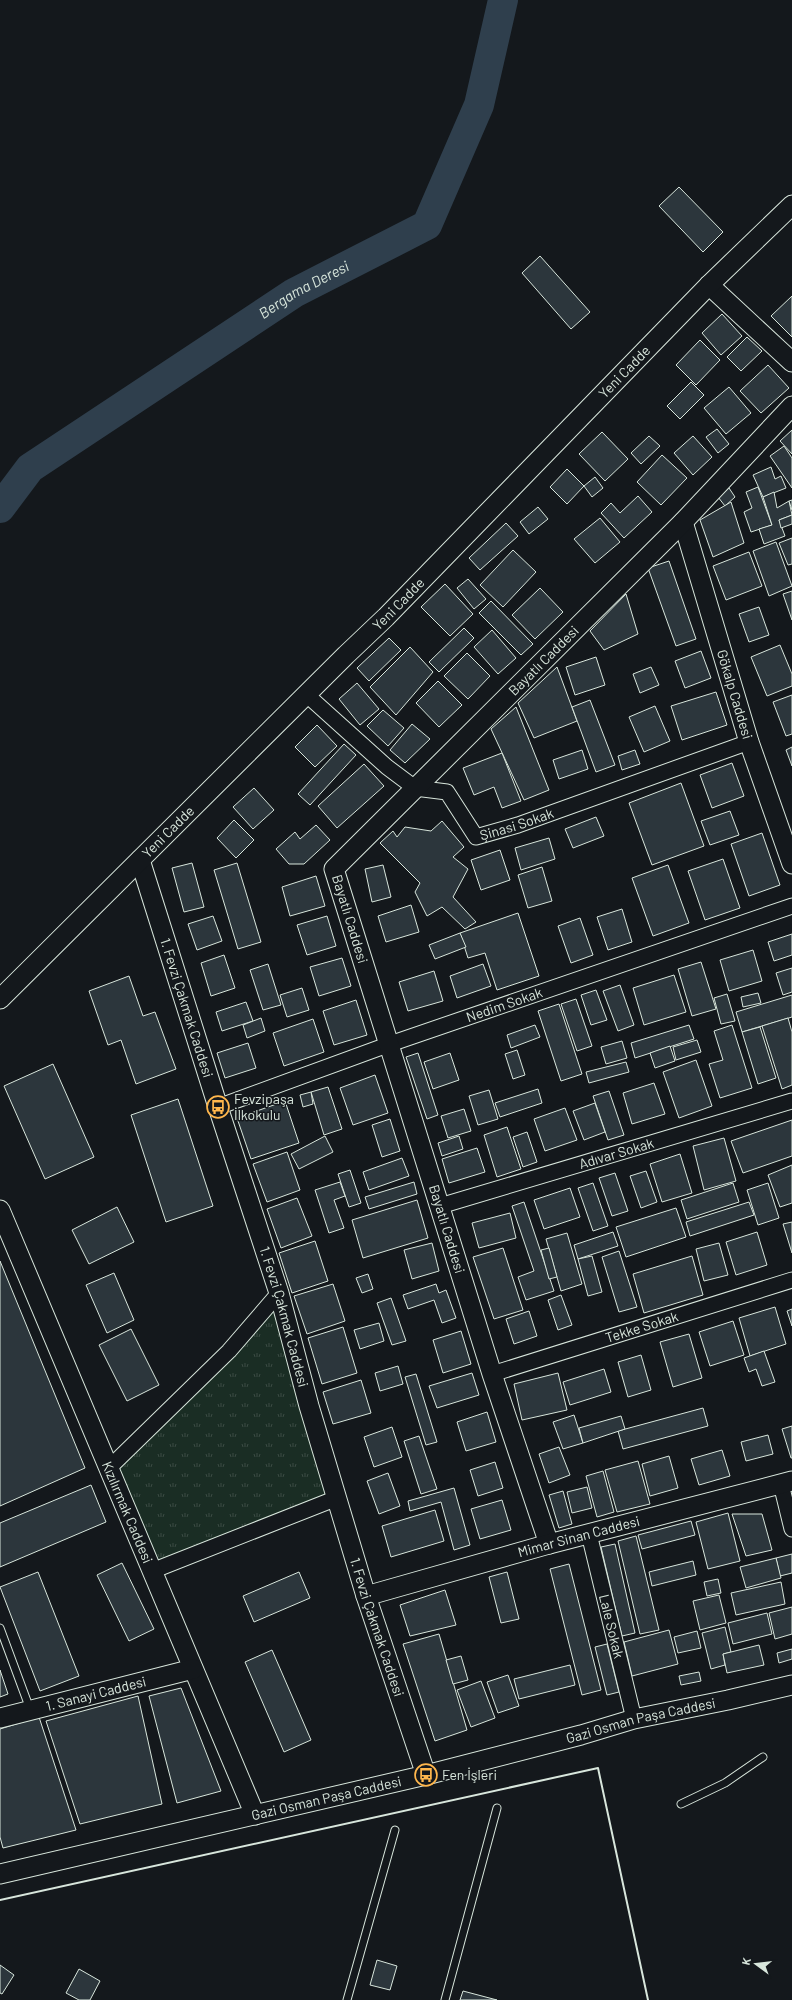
<svg xmlns="http://www.w3.org/2000/svg" width="792" height="2000" viewBox="0 0 792 2000" font-family="Barlow,sans-serif">
  <defs>
    <pattern id="grass-tufts" width="24" height="20" patternUnits="userSpaceOnUse"><rect width="24" height="20" fill="#1a2d24"/><path d="M3 7l-1-3M5 7V3M7 7l1-3M15 17l-1-3M17 17v-4M19 17l1-3" fill="none" stroke="#3b4b43"/></pattern>
  </defs>
  <rect width="100%" height="100%" fill="#14181c"/>
  <path fill="url(#grass-tufts)" stroke="#939e99" d="M279 1293 337 1498 152 1571 109 1468Z"/>
  <g fill="none" stroke-linecap="round" stroke-linejoin="round">
    <path stroke="#2f3f4d" stroke-width="30" id="s1" d="M0 508 30 468 294 293 427 225 479 105 503 0"/>
  </g>
  <g fill="#2c363c" stroke="#d8e6dc">
    <path d="M679 187 723 232 703 252 659 206Z"/>
    <path d="M540 256 590 312 571 329 522 273Z"/>
    <path d="M792 296V337L771 316Z"/>
    <path d="M722 314 742 336 721 355 702 333Z"/>
    <path d="M747 337 762 351 741 371 727 357Z"/>
    <path d="M700 340 720 360 696 385 676 365Z"/>
    <path d="M768 365 789 388 761 413 740 391Z"/>
    <path d="M691 382 704 395 680 419 667 406Z"/>
    <path d="M729 387 751 413 726 434 704 408Z"/>
    <path d="M717 429 729 444 718 453 706 437Z"/>
    <path d="M792 430V454L780 441Z"/>
    <path d="M602 432 628 459 605 481 579 454Z"/>
    <path d="M649 436 660 446 641 464 631 453Z"/>
    <path d="M693 436 712 457 693 475 674 453Z"/>
    <path d="M784 446 792 458V488L770 456Z"/>
    <path d="M662 455 687 478 661 505 637 482Z"/>
    <path d="M771 467 775 479 781 476 786 488 763 497 753 475Z"/>
    <path d="M567 469 584 486 567 504 550 487Z"/>
    <path d="M595 477 603 488 592 497 584 486Z"/>
    <path d="M758 487 772 525 751 532 744 512 752 508 746 492Z"/>
    <path d="M729 488 735 497 725 506 718 497Z"/>
    <path d="M774 492 777 508 789 501 792 515 779 520 785 536 764 544 759 529 772 525 763 497Z"/>
    <path d="M638 496 652 512 624 538 601 513 611 503 620 513Z"/>
    <path d="M792 500V510L789 501Z"/>
    <path d="M731 502 744 543 713 557 700 520Z"/>
    <path d="M538 507 548 519 529 534 520 522Z"/>
    <path d="M792 515V524L781 528 779 520Z"/>
    <path d="M600 518 620 542 595 563 574 539Z"/>
    <path d="M506 523 518 536 480 570 469 558Z"/>
    <path d="M792 538V564L788 565 779 543Z"/>
    <path d="M776 542 792 586 769 596 753 551Z"/>
    <path d="M513 550 536 572 503 607 480 585Z"/>
    <path d="M749 552 762 586 726 600 713 566Z"/>
    <path d="M669 561 696 639 676 646 648 568Z"/>
    <path d="M468 579 486 599 474 609 457 588Z"/>
    <path d="M445 584 473 614 450 636 421 607Z"/>
    <path d="M540 588 563 612 535 639 512 615Z"/>
    <path d="M792 591V620L783 594Z"/>
    <path d="M626 594 638 634 604 650 590 631Z"/>
    <path d="M491 601 533 644 521 655 479 613Z"/>
    <path d="M759 607 769 635 749 642 739 614Z"/>
    <path d="M464 628 474 638 439 672 429 662Z"/>
    <path d="M492 630 516 658 498 674 474 647Z"/>
    <path d="M389 638 401 650 369 681 357 668Z"/>
    <path d="M780 645 792 674V686L767 696 751 657Z"/>
    <path d="M410 647 433 672 396 715 370 687Z"/>
    <path d="M701 651 711 678 685 688 675 661Z"/>
    <path d="M467 653 490 676 468 699 444 676Z"/>
    <path d="M596 657 605 685 575 695 566 667Z"/>
    <path d="M557 667 577 721 534 738 518 703Z"/>
    <path d="M651 667 659 685 640 693 633 674Z"/>
    <path d="M438 681 462 705 439 727 416 703Z"/>
    <path d="M357 683 379 709 360 725 339 699Z"/>
    <path d="M716 692 727 725 682 740 671 706Z"/>
    <path d="M792 695V734L786 736 773 702Z"/>
    <path d="M590 700 615 765 596 772 572 707Z"/>
    <path d="M655 706 670 741 644 752 629 717Z"/>
    <path d="M516 707 549 790 524 800 491 729Z"/>
    <path d="M383 710 404 728 388 746 367 726Z"/>
    <path d="M412 724 430 739 405 763 390 750Z"/>
    <path d="M317 725 337 746 315 767 295 747Z"/>
    <path d="M344 744 356 755 310 805 298 794Z"/>
    <path d="M792 747V766L786 750Z"/>
    <path d="M582 750 588 769 559 779 553 760Z"/>
    <path d="M635 750 640 764 622 770 618 756Z"/>
    <path d="M502 753 521 801 502 808 494 787 474 795 463 768Z"/>
    <path d="M732 763 744 796 712 808 700 775Z"/>
    <path d="M364 764 384 786 337 828 318 806Z"/>
    <path d="M681 783 704 846 652 865 629 803Z"/>
    <path d="M254 788 274 810 253 829 233 807Z"/>
    <path d="M730 811 739 835 710 845 701 821Z"/>
    <path d="M596 817 604 836 573 848 565 829Z"/>
    <path d="M234 820 254 840 236 858 217 838Z"/>
    <path d="M442 821 464 847 453 857 468 869 453 897 476 922 465 929 442 907 427 916 415 892 420 883 380 843 393 831 397 837 405 827 431 831Z"/>
    <path d="M316 825 330 840 304 864H289L276 849 295 832 300 839Z"/>
    <path d="M762 833 780 885 749 896 731 844Z"/>
    <path d="M549 838 555 859 521 870 515 848Z"/>
    <path d="M500 850 510 880 481 890 471 860Z"/>
    <path d="M723 859 740 908 705 920 688 871Z"/>
    <path d="M192 863 204 907 184 912 172 868Z"/>
    <path d="M237 863 261 942 238 949 214 870Z"/>
    <path d="M383 865 391 897 372 902 365 869Z"/>
    <path d="M668 865 689 923 653 936 632 878Z"/>
    <path d="M542 867 552 901 528 908 518 875Z"/>
    <path d="M316 876 325 906 290 916 282 887Z"/>
    <path d="M411 905 419 932 386 942 378 916Z"/>
    <path d="M622 909 632 942 608 950 597 917Z"/>
    <path d="M518 913 539 976 497 990 485 953 468 958 460 933Z"/>
    <path d="M213 916 222 941 197 950 188 924Z"/>
    <path d="M327 916 336 946 307 955 297 925Z"/>
    <path d="M580 918 593 955 571 963 558 926Z"/>
    <path d="M460 933 466 947 435 959 429 945Z"/>
    <path d="M792 934V955L774 961 768 942Z"/>
    <path d="M753 950 762 981 729 991 720 960Z"/>
    <path d="M224 955 235 988 211 996 201 963Z"/>
    <path d="M342 958 351 986 319 996 310 967Z"/>
    <path d="M701 962 716 1009 692 1016 678 969Z"/>
    <path d="M268 964 281 1005 263 1010 250 970Z"/>
    <path d="M483 964 491 986 457 998 450 976Z"/>
    <path d="M792 968V992L783 995 776 973Z"/>
    <path d="M434 971 443 1001 408 1011 399 982Z"/>
    <path d="M674 975 686 1012 644 1025 633 988Z"/>
    <path d="M129 976 143 1016 155 1012 176 1069 136 1084 121 1040 108 1045 89 991Z"/>
    <path d="M620 985 634 1025 618 1031 603 991Z"/>
    <path d="M302 988 309 1010 287 1017 280 995Z"/>
    <path d="M596 990 607 1020 591 1025 581 995Z"/>
    <path d="M758 993 761 1003 743 1007 741 997Z"/>
    <path d="M727 994 735 1021 721 1024 714 998Z"/>
    <path d="M792 995V1017L742 1032 736 1012Z"/>
    <path d="M576 999 592 1046 577 1051 561 1004Z"/>
    <path d="M356 1000 367 1035 334 1045 323 1011Z"/>
    <path d="M246 1002 253 1021 222 1031 216 1012Z"/>
    <path d="M559 1004 582 1074 561 1081 538 1011Z"/>
    <path d="M261 1018 265 1031 247 1038 243 1025Z"/>
    <path d="M788 1018 792 1032V1085L782 1089 762 1026Z"/>
    <path d="M313 1019 324 1052 284 1066 273 1033Z"/>
    <path d="M535 1025 540 1037 511 1048 507 1035Z"/>
    <path d="M689 1025 694 1039 635 1058 631 1043Z"/>
    <path d="M732 1025 752 1088 720 1098 709 1064 723 1060 714 1031Z"/>
    <path d="M760 1027 776 1078 758 1084 742 1032Z"/>
    <path d="M697 1040 701 1052 676 1060 673 1047Z"/>
    <path d="M622 1041 627 1058 606 1064 601 1047Z"/>
    <path d="M248 1043 256 1068 225 1078 217 1053Z"/>
    <path d="M670 1046 675 1061 655 1068 650 1053Z"/>
    <path d="M517 1050 525 1075 513 1079 505 1054Z"/>
    <path d="M418 1053 438 1115 427 1119 406 1057Z"/>
    <path d="M450 1053 459 1080 433 1089 424 1062Z"/>
    <path d="M696 1060 712 1106 679 1118 663 1072Z"/>
    <path d="M626 1062 629 1072 589 1083 586 1072Z"/>
    <path d="M53 1064 94 1157 45 1179 4 1086Z"/>
    <path d="M375 1075 388 1113 353 1125 340 1088Z"/>
    <path d="M654 1083 665 1114 632 1124 623 1093Z"/>
    <path d="M328 1087 342 1129 324 1135 311 1092Z"/>
    <path d="M538 1089 542 1103 500 1117 495 1103Z"/>
    <path d="M489 1090 498 1119 478 1125 469 1096Z"/>
    <path d="M609 1091 624 1135 608 1140 593 1096Z"/>
    <path d="M311 1092 313 1104 303 1107 300 1095Z"/>
    <path d="M178 1099 213 1206 166 1222 131 1115Z"/>
    <path d="M285 1101 299 1143 251 1159 237 1118Z"/>
    <path d="M595 1103 605 1132 584 1140 573 1111Z"/>
    <path d="M565 1108 577 1140 545 1151 534 1119Z"/>
    <path d="M464 1109 471 1131 448 1138 441 1116Z"/>
    <path d="M390 1119 400 1151 382 1157 372 1125Z"/>
    <path d="M792 1120V1156L743 1173 731 1141Z"/>
    <path d="M507 1127 521 1169 497 1177 484 1135Z"/>
    <path d="M527 1132 537 1162 523 1167 513 1137Z"/>
    <path d="M325 1136 333 1152 299 1169 291 1154Z"/>
    <path d="M459 1136 463 1149 442 1156 438 1143Z"/>
    <path d="M724 1138 736 1181 704 1190 693 1146Z"/>
    <path d="M477 1148 485 1172 449 1183 442 1159Z"/>
    <path d="M287 1152 300 1190 267 1202 253 1164Z"/>
    <path d="M680 1154 692 1193 662 1202 650 1164Z"/>
    <path d="M402 1158 409 1176 369 1190 363 1172Z"/>
    <path d="M792 1165V1203L780 1207 768 1175Z"/>
    <path d="M350 1170 361 1203 349 1207 338 1174Z"/>
    <path d="M646 1171 657 1202 641 1208 630 1176Z"/>
    <path d="M615 1173 628 1211 612 1216 599 1178Z"/>
    <path d="M340 1182 345 1196 334 1200 344 1228 329 1233 315 1190Z"/>
    <path d="M414 1182 417 1194 369 1209 365 1197Z"/>
    <path d="M593 1183 608 1226 593 1231 578 1188Z"/>
    <path d="M733 1183 739 1202 687 1219 681 1200Z"/>
    <path d="M768 1183 779 1218 758 1225 747 1190Z"/>
    <path d="M570 1188 580 1217 544 1229 534 1200Z"/>
    <path d="M297 1198 312 1236 281 1248 267 1209Z"/>
    <path d="M417 1200 428 1238 363 1258 352 1220Z"/>
    <path d="M524 1202 554 1291 526 1300 518 1277 534 1271 512 1206Z"/>
    <path d="M749 1202 754 1215 690 1236 686 1222Z"/>
    <path d="M117 1207 134 1242 89 1264 72 1230Z"/>
    <path d="M676 1208 686 1237 626 1257 616 1227Z"/>
    <path d="M510 1213 516 1238 479 1248 472 1223Z"/>
    <path d="M792 1222V1253L783 1224Z"/>
    <path d="M613 1232 618 1246 578 1259 574 1245Z"/>
    <path d="M757 1232 767 1265 736 1275 726 1242Z"/>
    <path d="M567 1233 582 1284 561 1291 546 1239Z"/>
    <path d="M315 1241 328 1281 292 1293 279 1253Z"/>
    <path d="M432 1243 439 1271 412 1279 404 1250Z"/>
    <path d="M719 1243 728 1275 704 1281 696 1249Z"/>
    <path d="M503 1248 523 1310 494 1319 473 1257Z"/>
    <path d="M549 1248 557 1277 549 1279 541 1250Z"/>
    <path d="M619 1251 637 1307 619 1312 602 1257Z"/>
    <path d="M592 1256 602 1292 588 1296 578 1259Z"/>
    <path d="M692 1256 703 1295 644 1313 633 1274Z"/>
    <path d="M0 1261 85 1468 0 1506Z"/>
    <path d="M114 1273 134 1320 107 1333 86 1285Z"/>
    <path d="M368 1274 373 1289 362 1293 356 1278Z"/>
    <path d="M333 1284 345 1321 307 1334 294 1296Z"/>
    <path d="M436 1284 439 1293 446 1290 456 1318 442 1323 434 1300 408 1309 403 1295Z"/>
    <path d="M561 1295 572 1325 558 1330 548 1300Z"/>
    <path d="M391 1298 406 1341 392 1345 377 1303Z"/>
    <path d="M775 1307 786 1344 750 1356 739 1318Z"/>
    <path d="M792 1309V1326L787 1311Z"/>
    <path d="M529 1311 537 1336 514 1344 506 1319Z"/>
    <path d="M733 1321 744 1355 710 1366 699 1332Z"/>
    <path d="M379 1323 384 1341 360 1349 354 1330Z"/>
    <path d="M343 1327 357 1373 322 1384 308 1338Z"/>
    <path d="M131 1329 159 1385 127 1401 99 1345Z"/>
    <path d="M461 1331 471 1364 443 1373 433 1340Z"/>
    <path d="M689 1334 702 1378 673 1387 660 1342Z"/>
    <path d="M764 1351 775 1382 762 1386 756 1369 749 1372 744 1358Z"/>
    <path d="M641 1355 651 1390 628 1397 618 1362Z"/>
    <path d="M398 1366 403 1384 380 1391 375 1373Z"/>
    <path d="M604 1369 611 1392 570 1405 563 1382Z"/>
    <path d="M472 1373 479 1395 437 1408 429 1386Z"/>
    <path d="M558 1373 567 1410 522 1420 514 1384Z"/>
    <path d="M416 1374 437 1442 426 1445 405 1377Z"/>
    <path d="M361 1380 371 1413 333 1424 323 1392Z"/>
    <path d="M703 1408 708 1426 623 1449 618 1431Z"/>
    <path d="M487 1412 496 1442 466 1451 457 1422Z"/>
    <path d="M574 1415 583 1443 563 1449 553 1422Z"/>
    <path d="M621 1416 625 1429 583 1443 579 1428Z"/>
    <path d="M792 1426V1458H791L782 1429Z"/>
    <path d="M392 1427 402 1457 374 1467 364 1437Z"/>
    <path d="M768 1435 773 1454 746 1461 741 1442Z"/>
    <path d="M419 1436 437 1489 421 1494 404 1441Z"/>
    <path d="M559 1447 570 1475 549 1483 539 1454Z"/>
    <path d="M722 1450 730 1476 699 1485 691 1459Z"/>
    <path d="M669 1456 678 1488 650 1496 642 1464Z"/>
    <path d="M638 1461 650 1504 617 1512 605 1470Z"/>
    <path d="M495 1462 503 1488 478 1496 470 1470Z"/>
    <path d="M603 1471 614 1512 597 1517 586 1476Z"/>
    <path d="M388 1473 400 1506 379 1514 367 1481Z"/>
    <path d="M91 1485 106 1522 0 1567V1523Z"/>
    <path d="M587 1487 592 1508 572 1513 567 1492Z"/>
    <path d="M454 1488 470 1545 454 1550 441 1502 410 1511 408 1501Z"/>
    <path d="M563 1491 572 1524 559 1528 549 1495Z"/>
    <path d="M502 1500 511 1530 480 1539 471 1509Z"/>
    <path d="M435 1510 444 1541 391 1557 382 1526Z"/>
    <path d="M728 1513 740 1561 708 1569 696 1522Z"/>
    <path d="M732 1514H762L772 1550 746 1556Z"/>
    <path d="M691 1521 695 1535 642 1549 638 1535Z"/>
    <path d="M636 1536 659 1630 640 1634 618 1541Z"/>
    <path d="M615 1544 635 1633 622 1636 601 1547Z"/>
    <path d="M792 1554V1573L780 1576 776 1558Z"/>
    <path d="M776 1558 781 1578 746 1588 740 1567Z"/>
    <path d="M693 1561 696 1575 652 1586 649 1572Z"/>
    <path d="M122 1563 154 1629 129 1641 97 1575Z"/>
    <path d="M569 1564 601 1690 582 1695 550 1569Z"/>
    <path d="M38 1572 79 1676 40 1691 0 1587Z"/>
    <path d="M299 1572 310 1598 254 1622 243 1596Z"/>
    <path d="M507 1572 519 1619 501 1623 489 1577Z"/>
    <path d="M718 1579 721 1593 707 1596 704 1582Z"/>
    <path d="M781 1582 785 1604 736 1615 731 1593Z"/>
    <path d="M445 1590 456 1625 410 1636 400 1605Z"/>
    <path d="M719 1595 726 1623 700 1630 693 1601Z"/>
    <path d="M792 1607V1634L775 1639 769 1613Z"/>
    <path d="M767 1613 772 1634 733 1644 728 1623Z"/>
    <path d="M725 1627 731 1652 723 1654 725 1665 711 1669 702 1633Z"/>
    <path d="M669 1630 678 1664 632 1676 624 1642Z"/>
    <path d="M697 1631 701 1648 678 1653 674 1637Z"/>
    <path d="M439 1634 467 1730 435 1741 403 1644Z"/>
    <path d="M607 1644 619 1692 607 1695 595 1647Z"/>
    <path d="M759 1645 764 1665 727 1673 723 1654Z"/>
    <path d="M792 1649V1659L779 1663 777 1653Z"/>
    <path d="M272 1650 311 1740 284 1752 245 1662Z"/>
    <path d="M461 1656 468 1680 453 1684 446 1660Z"/>
    <path d="M570 1665 575 1685 519 1699 514 1679Z"/>
    <path d="M0 1670 8 1694 0 1697Z"/>
    <path d="M699 1672 701 1681 681 1685 679 1676Z"/>
    <path d="M508 1675 519 1706 498 1713 487 1682Z"/>
    <path d="M481 1681 495 1718 471 1727 457 1690Z"/>
    <path d="M181 1688 221 1791 177 1803 149 1696Z"/>
    <path d="M138 1696 162 1804 80 1824 46 1721Z"/>
    <path d="M39 1717 76 1830 3 1848 0 1837V1729Z"/>
    <path d="M377 1960 397 1966 390 1990 370 1985Z"/>
    <path d="M0 1965 14 1975 2 1994 0 1993Z"/>
    <path d="M79 1969 100 1981 90 2000H79L66 1993Z"/>
    <path d="M463 1991 497 2000H460Z"/>
  </g>
  <g fill="none" stroke-linecap="round" stroke-linejoin="round">
    <g stroke="#d8e6dc" stroke-width="9">
      <g id="service">
        <path d="M0 1628 30 1709"/>
        <path d="M681 1804 725 1783 763 1757"/>
        <path d="M347 2000 395 1830"/>
        <path d="M445 2000 497 1808"/>
      </g>
    </g>
    <g stroke="#d8e6dc" stroke-width="17">
      <g id="minor">
        <path id="s2" d="M307 695 387 767 415 788 447 792 476 837 518 825 749 742"/>
        <path id="s3" d="M218 1107 390 1044 792 906"/>
        <path id="s4" d="M440 1206 792 1101"/>
        <path id="s5" d="M492 1374 792 1280"/>
        <path d="M109 1468 229 1351 279 1293"/>
        <path d="M781 1484 792 1529"/>
        <path id="s6" d="M589 1534 634 1719"/>
        <path d="M152 1571 337 1498"/>
      </g>
    </g>
    <g stroke="#d8e6dc" stroke-width="21">
      <g id="tertiary">
        <path d="M709 285 792 362"/>
        <path id="s7" d="M683 522 749 742 792 864"/>
        <path id="s8" d="M140 860 218 1107 279 1293 309 1406 366 1596 426 1775"/>
        <path id="s9" d="M0 999 346 655 386 617 709 285 792 205"/>
        <path id="s10" d="M0 1210 255 1815"/>
        <path id="s11" d="M549 1544 492 1374 334 869 683 522 792 406"/>
        <path id="s12" d="M366 1596 549 1544 792 1481"/>
        <path id="s13" d="M0 1718 193 1669"/>
        <path id="s14" d="M0 1874 426 1775 581 1735 634 1719 728 1700 792 1685"/>
      </g>
    </g>
    <use href="#service" stroke="#14181c" stroke-width="7"/>
    <use href="#minor" stroke="#14181c" stroke-width="15"/>
    <use href="#tertiary" stroke="#14181c" stroke-width="19"/>
    <path stroke="#d8e6dc" stroke-width="2" d="M0 1900 598 1768 648 2000"/>
  </g>
  <defs>
    <g id="bus-ring" transform="scale(1.15)"><circle r="9.5" fill="#14181c" stroke="#ffb74d" stroke-width="1.5"/><path d="M-5-6H5V4H4V6H2V4H-2V6H-4V4H-5ZM-3.5-4V0h7V-4ZM-3.5 1.2v1.5H-2V1.2ZM2 1.2v1.5H3.5V1.2Z" fill="#ffb74d"/></g>
  </defs>
  <g fill-rule="evenodd">
    <use href="#bus-ring" x="218" y="1107"/>
    <use href="#bus-ring" x="426" y="1775"/>
  </g>
  <g text-anchor="middle" stroke-width="3" stroke-linejoin="round" paint-order="stroke">
    <g font-size="14" fill="#d8e6dc" stroke="#14181c">
      <text dy="5" stroke="none"><textPath href="#s9" startOffset="885">Yeni Cadde</textPath></text>
      <text dy="5" stroke="none"><textPath href="#s9" startOffset="561">Yeni Cadde</textPath></text>
      <text dy="5" stroke="none"><textPath href="#s11" startOffset="1004">Bayatlı Caddesi</textPath></text>
      <text dy="5" stroke="none"><textPath href="#s7" startOffset="180">Gökalp Caddesi</textPath></text>
      <text dy="5" stroke="none"><textPath href="#s2" startOffset="271">Şinasi Sokak</textPath></text>
      <text dy="5" stroke="none"><textPath href="#s9" startOffset="237">Yeni Cadde</textPath></text>
      <text transform="translate(350 919) rotate(73)" y="5">Bayatlı Caddesi</text>
      <text dy="5" stroke="none"><textPath href="#s3" startOffset="304">Nedim Sokak</textPath></text>
      <text dy="5" stroke="none"><textPath href="#s8" startOffset="155">1. Fevzi Çakmak Caddesi</textPath></text>
      <text dy="5" stroke="none"><textPath href="#s4" startOffset="184">Adıvar Sokak</textPath></text>
      <text transform="translate(447 1229) rotate(73)" y="5">Bayatlı Caddesi</text>
      <text dy="5" stroke="none"><textPath href="#s8" startOffset="479">1. Fevzi Çakmak Caddesi</textPath></text>
      <text dy="5" stroke="none"><textPath href="#s5" startOffset="157">Tekke Sokak</textPath></text>
      <text dy="5" stroke="none"><textPath href="#s10" startOffset="328">Kızılırmak Caddesi</textPath></text>
      <text dy="5" stroke="none"><textPath href="#s12" startOffset="221">Mimar Sinan Caddesi</textPath></text>
      <text dy="5" stroke="none"><textPath href="#s6" startOffset="95">Lale Sokak</textPath></text>
      <text dy="5" stroke="none"><textPath href="#s8" startOffset="803">1. Fevzi Çakmak Caddesi</textPath></text>
      <text dy="5" stroke="none"><textPath href="#s13" startOffset="99">1. Sanayi Caddesi</textPath></text>
      <text dy="5" stroke="none"><textPath href="#s14" startOffset="659">Gazi Osman Paşa Caddesi</textPath></text>
      <text dy="5" stroke="none"><textPath href="#s14" startOffset="335">Gazi Osman Paşa Caddesi</textPath></text>
    </g>
    <g font-size="14" fill="#d8e6dc" stroke="#14181c" text-anchor="start">
      <text x="234" y="1104">Fevzipaşa<tspan x="234" dy="16">İlkokulu</tspan></text>
      <text x="442" y="1780">Fen İşleri</text>
    </g>
    <g font-size="15" font-style="italic" fill="#d8e6dc" stroke="#14181c">
      <text dy="5" stroke="none"><textPath href="#s1" startOffset="377">Bergama Deresi</textPath></text>
    </g>
  </g>
  <g transform="translate(756 1964) rotate(285)" stroke="#14181c" stroke-width="3" paint-order="stroke">
  <path d="M0-3L7 15L0 10L-7 15Z" fill="#d8e6dc"/>
  <text y="-6" font-size="11" font-weight="bold" text-anchor="middle" fill="#d8e6dc">K</text>
  </g>
</svg>
